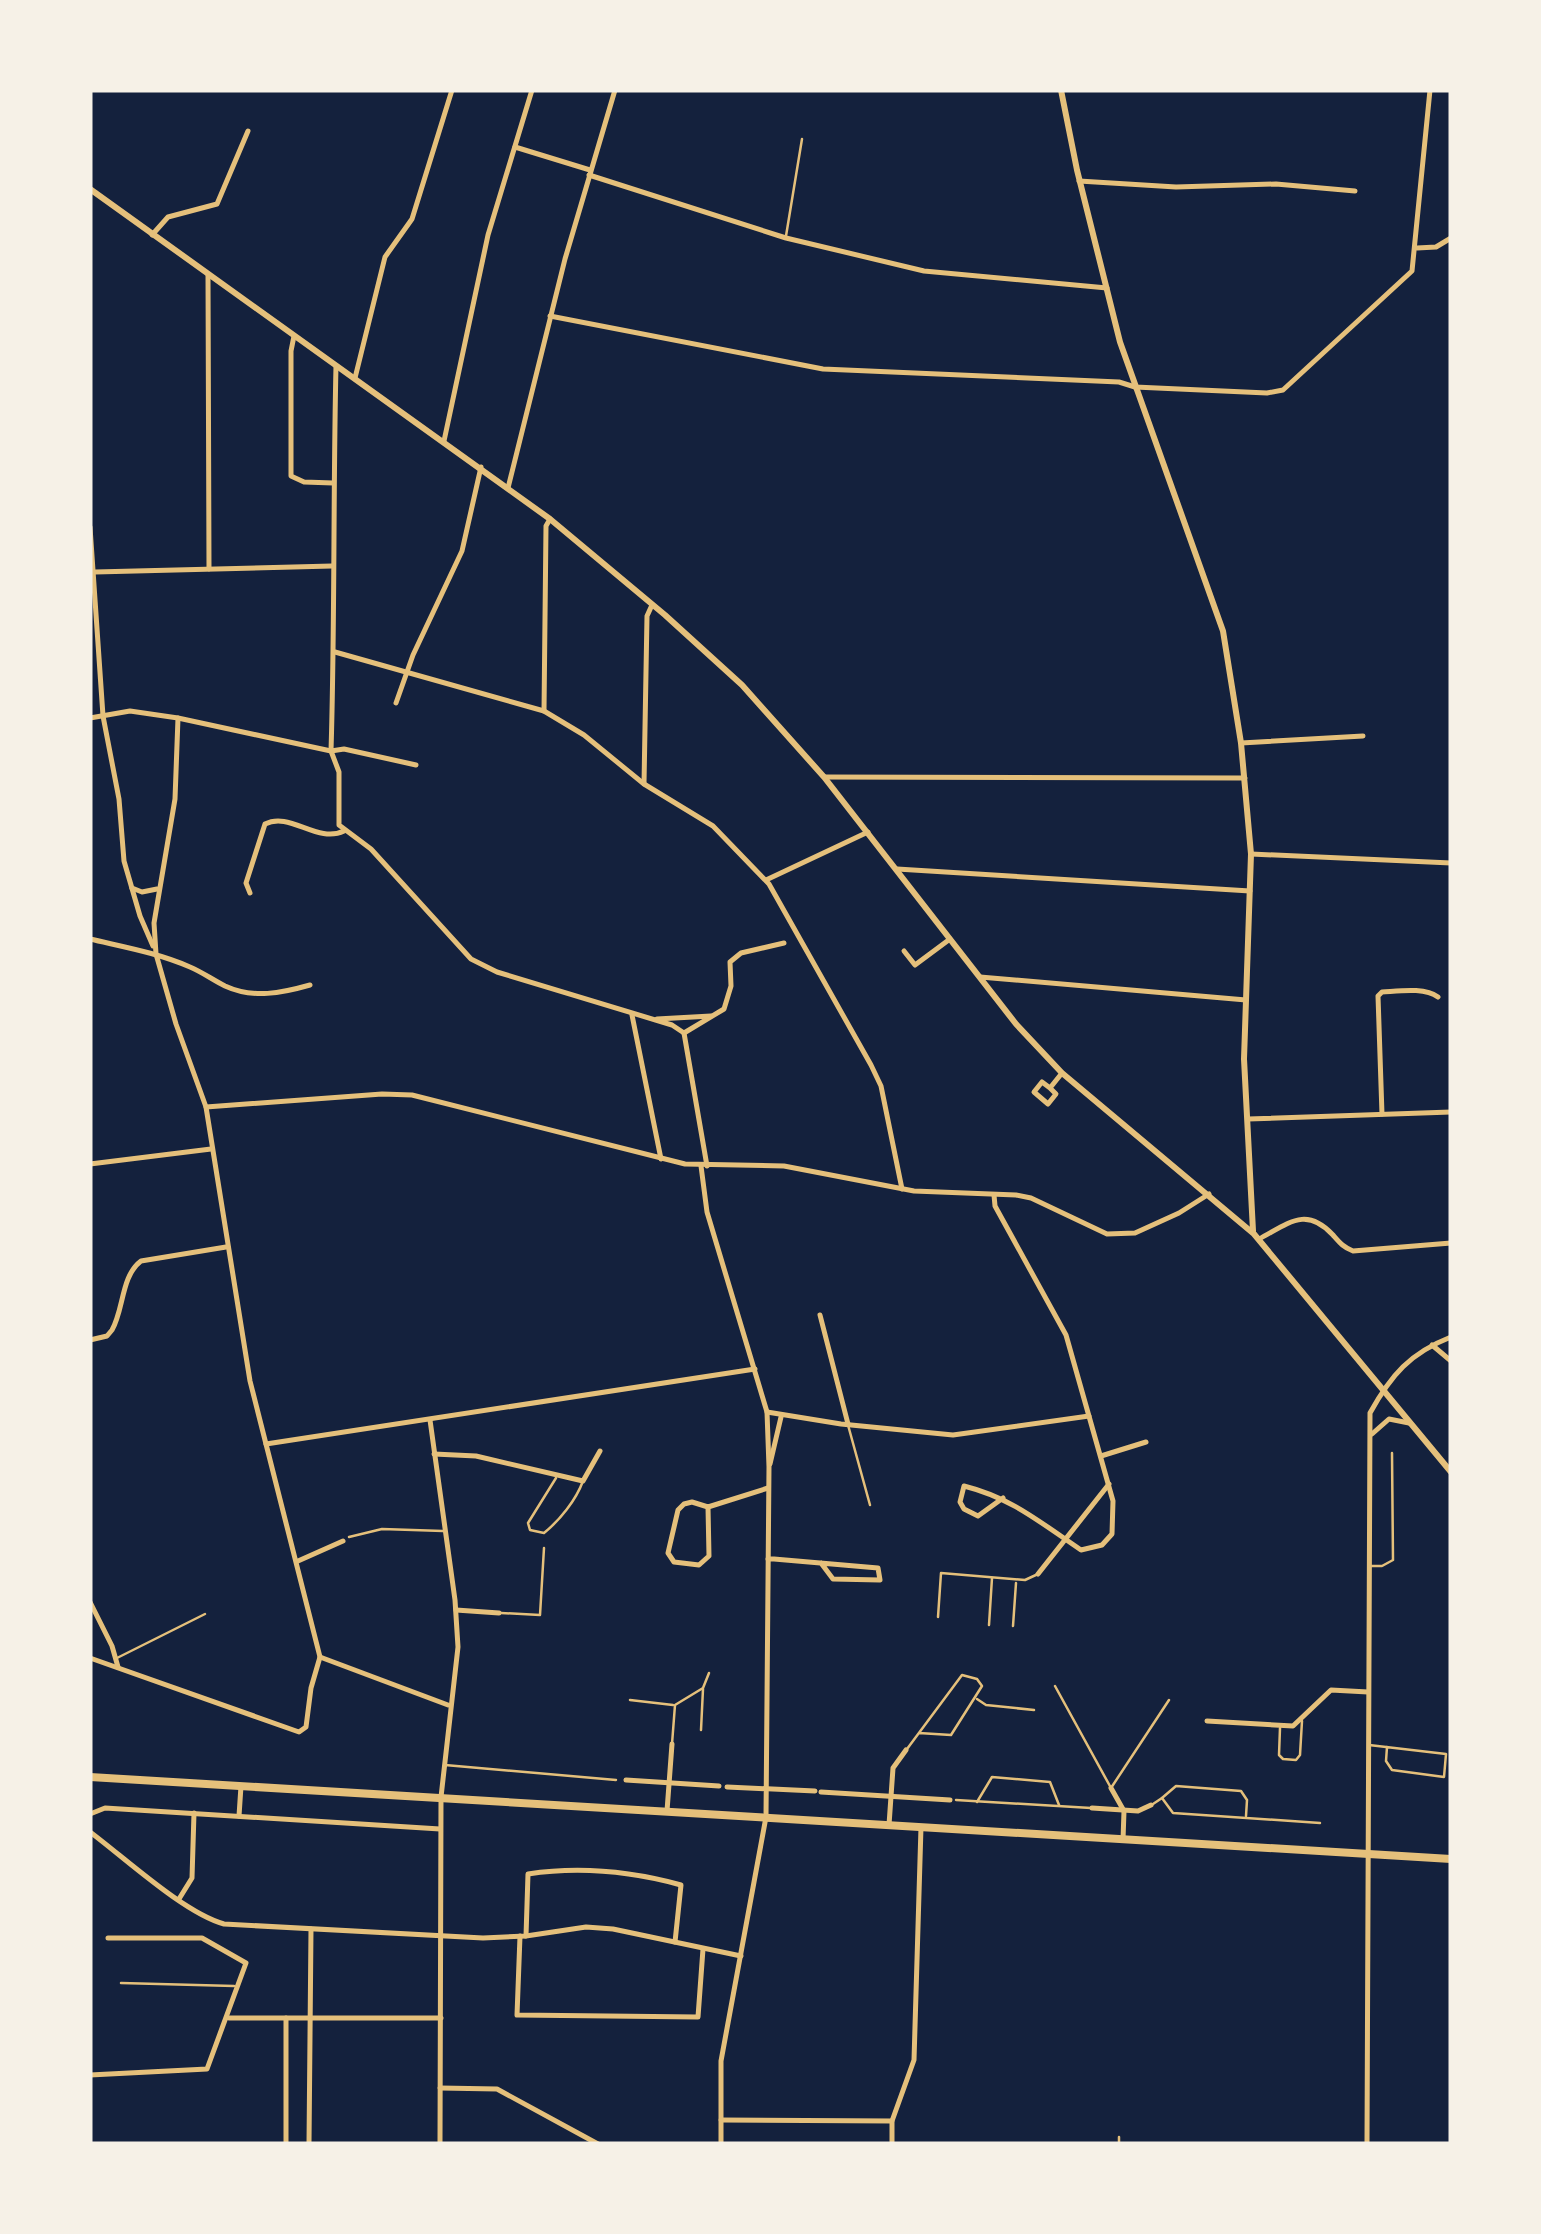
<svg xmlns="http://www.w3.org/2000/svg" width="1541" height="2234" viewBox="0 0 1541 2234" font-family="Jost,sans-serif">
  <rect width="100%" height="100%" fill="#14213d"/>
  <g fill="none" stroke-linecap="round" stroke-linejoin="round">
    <g stroke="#e5c07b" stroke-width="2.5">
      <path d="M786 236 802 139"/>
      <path d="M848 1425 870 1505"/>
      <path d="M556 1478 528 1523 530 1530 544 1533C560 1520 576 1500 583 1481"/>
      <path d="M349 1537 382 1529 443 1531"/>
      <path d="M1370 1566H1382L1393 1560 1392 1453"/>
      <path d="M501 1613 540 1615 544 1548"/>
      <path d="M938 1617 941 1573 1025 1580 1038 1574"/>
      <path d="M989 1625 992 1578"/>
      <path d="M1013 1626 1016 1583"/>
      <path d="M117 1658 205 1614"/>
      <path d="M1055 1686 1111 1788 1169 1700"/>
      <path d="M977 1699 986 1705 1034 1710"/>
      <path d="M630 1700 673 1705"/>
      <path d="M1280 1728 1279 1755 1283 1759 1296 1760 1300 1755 1302 1721"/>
      <path d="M701 1730 703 1689"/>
      <path d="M672 1744 675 1705 703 1688 709 1673"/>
      <path d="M1369 1745 1446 1754 1444 1777 1392 1770 1386 1761 1387 1747"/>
      <path d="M907 1749 962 1675 977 1679 982 1686 951 1735 919 1733"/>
      <path d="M445 1765 616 1780"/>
      <path d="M1162 1798 1176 1786 1241 1791 1247 1800 1246 1816"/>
      <path d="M956 1800 1091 1808"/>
      <path d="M977 1802 992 1777 1050 1782 1059 1805"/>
      <path d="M1153 1804 1162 1798 1173 1813 1320 1823"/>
      <path d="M121 1983 234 1986"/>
      <path d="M1119 2137V2144"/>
    </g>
    <g stroke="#e5c07b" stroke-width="5">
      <path d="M515 147 590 170"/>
      <path d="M589 175 786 238 924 271 1107 288"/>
      <path d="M1079 181 1176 187 1276 184 1355 191"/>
      <path d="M152 235 168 217 217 204 248 131"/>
      <path d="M1417 248 1436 247 1451 238"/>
      <path d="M208 274 209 569"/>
      <path d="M550 316 823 369 1119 382 1135 387 1267 393 1283 390 1412 271 1430 90"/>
      <path d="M294 336 291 351V476L304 482 333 483"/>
      <path d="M336 366C333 494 335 623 331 751L344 749 416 765"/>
      <path d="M355 378 385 257 412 219 452 90"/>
      <path d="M444 441 488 235 532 90"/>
      <path d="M508 488 565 259 615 90"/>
      <path d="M90 527 103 716 119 799 124 861 140 916 153 946"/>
      <path d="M95 572 332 566"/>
      <path d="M335 652 544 711 584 735 644 784 713 826 769 884 871 1065 881 1086 902 1189"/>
      <path d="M396 703 413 655 462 551 481 467"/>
      <path d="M544 711 546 526 550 519"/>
      <path d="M90 718 130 711 178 718 331 751 339 772V825L371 849 471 959 497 972 672 1025 684 1033"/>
      <path d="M1241 743 1363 736"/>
      <path d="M824 777 1245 778"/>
      <path d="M644 784 647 616 652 605"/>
      <path d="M1251 854 1451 863"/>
      <path d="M897 869 1250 891"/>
      <path d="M766 880 868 832"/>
      <path d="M132 888 142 892 157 889"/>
      <path d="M250 893 246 883 265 824C290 811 317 844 344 831"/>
      <path d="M90 939C124 947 158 953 190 967 202 972 213 980 225 986 253 999 282 993 310 985"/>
      <path d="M904 951 915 965 950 939"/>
      <path d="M980 977 1246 1000"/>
      <path d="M632 1015 661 1159"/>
      <path d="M657 1019 711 1016"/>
      <path d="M684 1033 724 1009 731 986 730 962 741 953 784 943"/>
      <path d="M684 1033 707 1166"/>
      <path d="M1050 1088 1056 1094 1048 1104 1034 1092 1042 1082 1050 1088 1062 1073"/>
      <path d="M206 1107 382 1094 412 1095 685 1164 784 1166 914 1191 1016 1195 1031 1198 1107 1234 1135 1233 1179 1213 1209 1194"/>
      <path d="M1382 1114 1378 996 1382 992C1399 991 1425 987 1438 997"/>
      <path d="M1248 1119 1451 1112"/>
      <path d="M90 1164 211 1149"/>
      <path d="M701 1166 707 1212 767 1412 769 1467 766 1817 721 2061V2144"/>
      <path d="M994 1195 995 1206 1066 1335 1113 1501 1112 1534 1102 1545 1081 1550C1041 1523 1012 1498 964 1486L960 1502 964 1509 978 1516 1003 1498"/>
      <path d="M1259 1239C1289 1223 1306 1206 1333 1235 1340 1243 1343 1247 1353 1251L1451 1243"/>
      <path d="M820 1315 848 1424"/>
      <path d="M90 1340 107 1336 112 1330C124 1309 121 1276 141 1261L226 1247"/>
      <path d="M1432 1345 1451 1361"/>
      <path d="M767 1412 841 1424 953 1435 1089 1416"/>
      <path d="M430 1420 455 1600 458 1647 441 1797 440 2144"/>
      <path d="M1372 1434 1389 1419 1409 1423"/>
      <path d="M266 1444 755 1369"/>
      <path d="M434 1454 476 1456 583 1481 600 1451"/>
      <path d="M1101 1456 1146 1442"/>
      <path d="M770 1464 781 1417"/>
      <path d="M708 1507 709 1556 699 1565 674 1562 668 1553 678 1510 684 1504 692 1502 708 1507 768 1488"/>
      <path d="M768 1559H774L878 1568 880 1580 833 1579 821 1563"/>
      <path d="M298 1561 343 1541"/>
      <path d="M1038 1574 1109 1484"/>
      <path d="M90 1602 112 1646 118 1667"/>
      <path d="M456 1610 499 1613"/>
      <path d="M320 1657 448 1705"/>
      <path d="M90 1658 299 1732 306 1727 311 1688 320 1657 250 1381 206 1107 176 1024 156 954 154 923 175 799 178 718"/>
      <path d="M1207 1721 1293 1726 1331 1690 1368 1692"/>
      <path d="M626 1780 719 1786"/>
      <path d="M727 1787 815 1791"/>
      <path d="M1111 1788 1124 1811 1123 1840"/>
      <path d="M821 1792 950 1800"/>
      <path d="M1092 1808 1138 1811 1151 1805"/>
      <path d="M667 1811 672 1744"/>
      <path d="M90 1814 105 1808 440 1829"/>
      <path d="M239 1816 241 1786"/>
      <path d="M889 1825 893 1768 906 1750"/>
      <path d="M90 1832C125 1858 184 1913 224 1924L483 1938 526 1936 586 1927 613 1929 741 1956"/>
      <path d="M179 1899 192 1878 194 1813"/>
      <path d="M520 1936 517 2015 698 2017 703 1949"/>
      <path d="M526 1936 528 1874C581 1866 630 1871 681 1885L675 1942"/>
      <path d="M229 2018H441"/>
      <path d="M90 2075 207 2069 246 1963 202 1938H108"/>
      <path d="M440 2088 497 2089 598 2144"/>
      <path d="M721 2120 892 2121"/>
      <path d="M286 2144V2018"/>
      <path d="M309 2144 311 1929"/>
      <path d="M892 2144V2121L914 2060 921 1827"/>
      <path d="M1367 2144 1370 1413C1391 1375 1410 1353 1451 1337"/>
    </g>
    <g stroke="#e5c07b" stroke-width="6">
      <path d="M1061 90 1077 170 1120 342 1223 631 1241 743 1251 854 1244 1059 1253 1231"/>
      <path d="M90 189 550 519 665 615 742 685 824 777 1016 1024 1062 1073 1254 1234 1451 1472"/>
    </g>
    <path stroke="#e5c07b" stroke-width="8" d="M90 1777 1451 1859"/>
  </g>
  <rect width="1541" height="2234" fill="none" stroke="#f6f1e7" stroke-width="185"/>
</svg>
